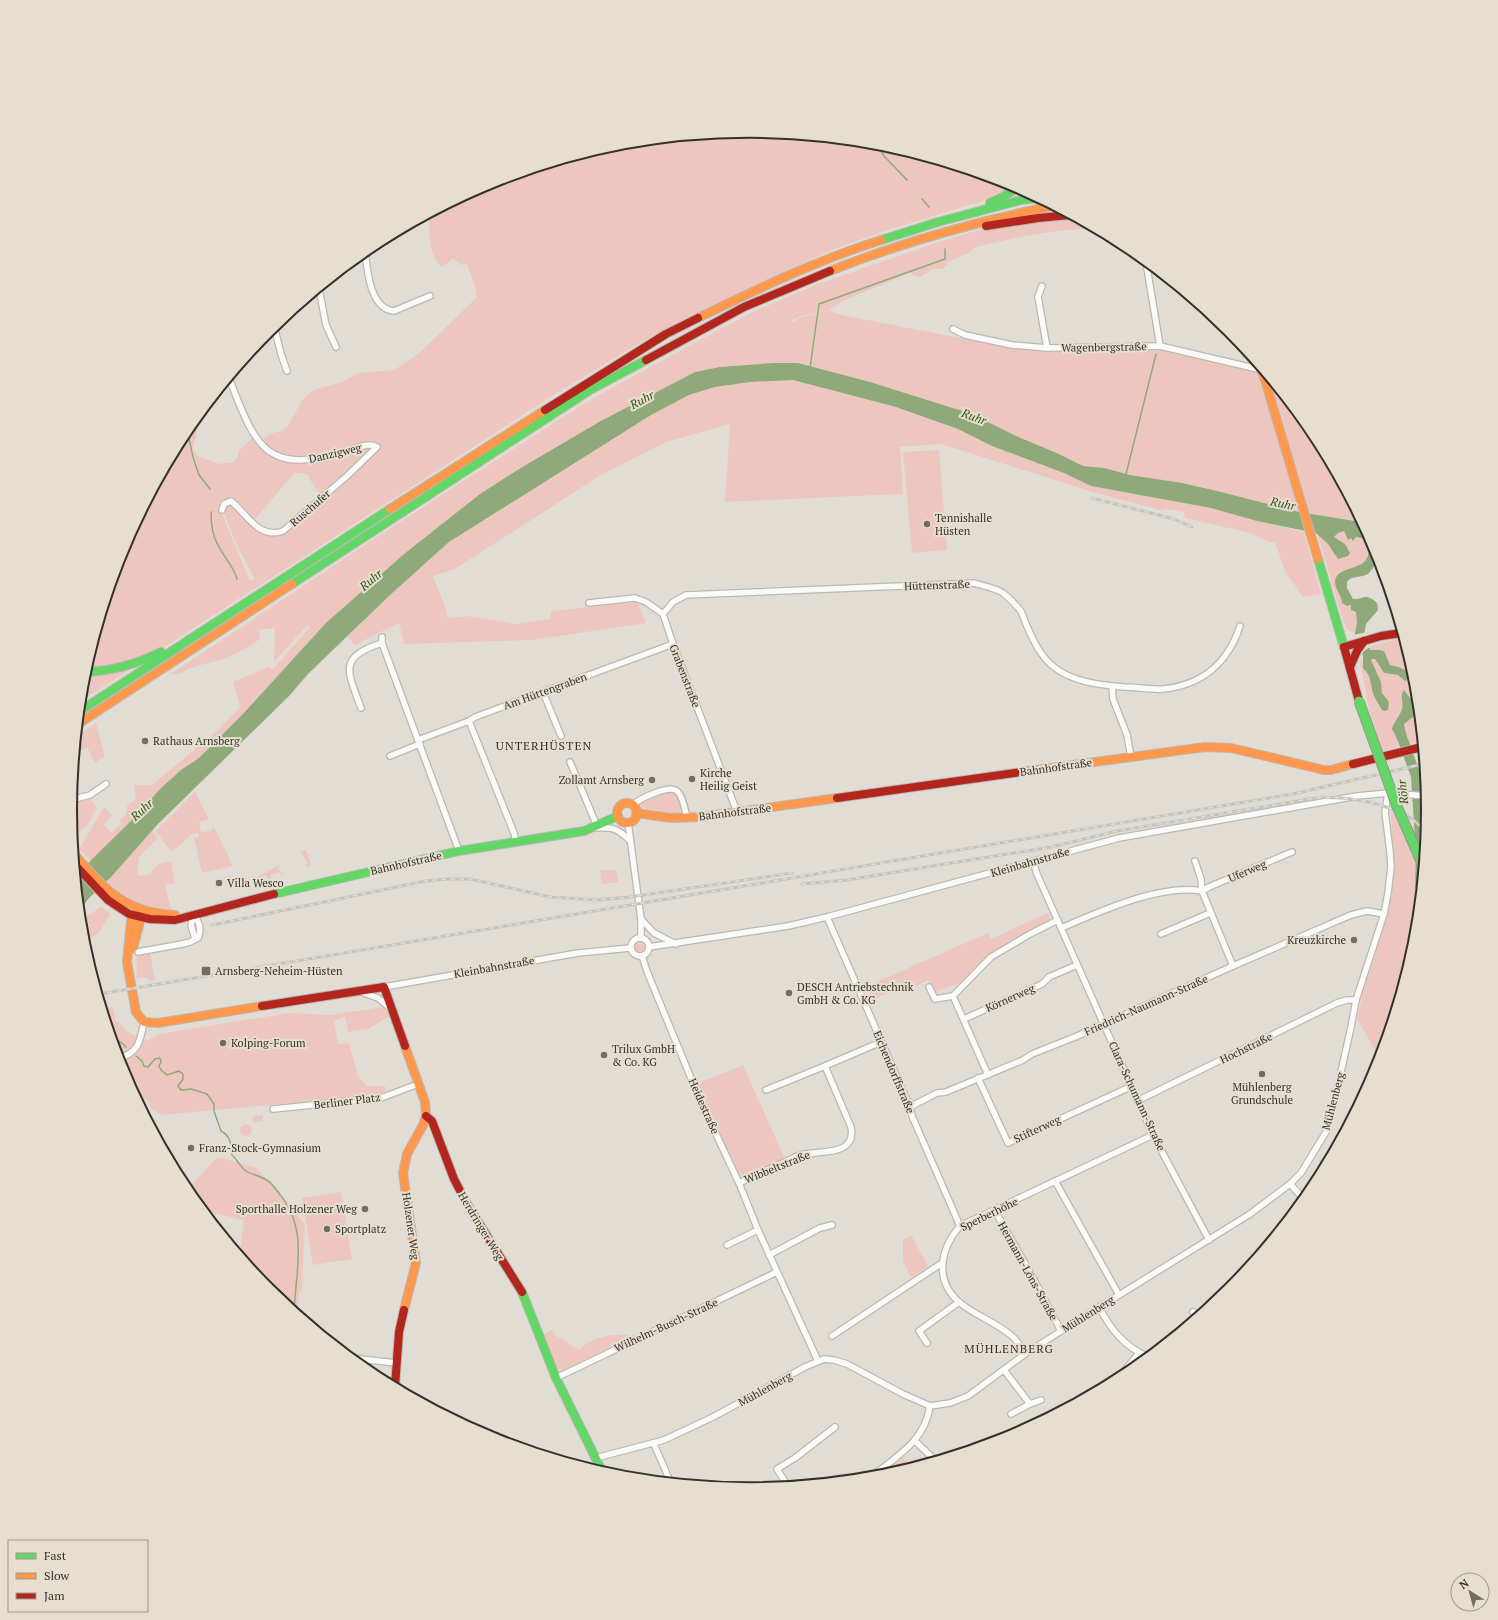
<svg xmlns="http://www.w3.org/2000/svg" width="1498" height="1620" viewBox="0 0 1498 1620" font-family="'PT Serif',serif">
  <rect width="100%" height="100%" fill="#e1ddd4"/>
  <g fill="#edc7bf">
    <path d="M749 131 882 144 1009 183 1029 193 1017 196 1011 189 992 198 885 231 829 251 686 318 633 347 549 398 81 701 83 677 122 550 185 433 196 419 197 432 193 448 197 456 220 464 234 462 238 456V452L253 437C280 470 307 466 346 454 355 451 365 446 376 447L322 497 310 480 309 476 302 473H294L253 522 232 501 228 500C223 503 220 507 222 513L250 581 255 579 237 546 224 514 223 510 224 505 231 503C247 515 259 540 283 533L347 477 378 447 373 440C346 450 309 466 280 456 273 454 267 446 262 440L269 434 281 431 288 426 302 400 312 391 344 381 358 373 394 370 417 355 477 297 475 286 467 264 461 265 453 259 442 267C427 253 430 233 429 215L489 183 617 144Z"/>
    <path d="M1077 219 1096 229C1057 228 1013 238 976 247L972 249 971 252 947 262 948 265 942 269H933L920 277 909 273 843 301 829 310 802 316 792 320V322L802 317 830 310 837 314 1006 347 1059 352 1110 350 1164 351 1266 374 1314 433 1361 522 1299 512 1217 491 1130 475 1104 468 1083 466 1059 454 1016 436 972 414 870 382 798 363H773L720 367 695 372 599 422 519 469 480 494 404 554 326 623 242 715 199 758 181 770 161 788 135 817 91 861 79 849 104 807 112 815 104 824 111 833 121 824 120 819 126 814 127 806 136 799 134 785H152L217 731 240 707 233 682 268 667 273 669 310 627 307 625 274 662 275 628 259 630 260 639 248 647 227 658 190 668 182 673 169 675 389 529 593 398 748 314 815 285 939 242 978 230 1033 222Z"/>
    <path d="M1234 336 1253 359 1243 357Z"/>
    <path d="M793 380 896 407 958 429 992 446 1064 473 1091 486 1211 508 1257 521 1304 532 1321 594 1303 597 1285 571 1275 542H1270L1246 532 1185 518 1184 512 1165 509 1164 511 1093 492 941 444 900 447 903 494 725 502 730 424 666 442 601 475 455 569 433 576 447 612V618L467 616 516 624 550 619 551 611 637 602 646 623 532 640 404 644 399 623 355 645 347 637 390 595 449 542 651 415 689 395 715 387 750 382Z"/>
    <path d="M939 450 947 550 912 553 903 452Z"/>
    <path d="M1344 531 1351 538 1364 539 1370 546 1368 552 1367 559 1356 568 1348 570 1336 586 1342 598 1351 605V610L1356 612 1357 623 1355 633 1348 630 1343 620 1317 533 1328 544 1338 559 1334 537 1338 533Z"/>
    <path d="M1403 637 1414 675 1399 667 1390 665 1384 651 1380 650H1370L1368 647Z"/>
    <path d="M1375 658 1384 673 1398 675 1405 681 1408 679C1414 685 1416 689 1414 696L1410 699 1394 722 1408 743 1404 724 1406 721 1418 713 1421 741 1382 751 1370 714 1360 661 1363 659V667C1367 672 1370 675 1371 681 1374 690 1375 707 1385 711L1389 702 1382 693 1381 682 1371 660Z"/>
    <path d="M96 723 105 756 95 763 87 747 76 754 77 735Z"/>
    <path d="M671 791 677 793 684 809 682 812 679 814 642 808 640 804 643 802Z"/>
    <path d="M195 792 209 819 199 822 201 832 192 834 172 852 155 831Z"/>
    <path d="M91 799 97 808 86 827 72 835 70 805Z"/>
    <path d="M1391 811 1426 835 1415 943 1380 1059 1357 1019 1363 992 1387 916 1393 873Z"/>
    <path d="M214 827 233 866 202 873 194 838 199 837 198 833 212 830 211 828Z"/>
    <path d="M152 831 158 838 139 857 137 874 139 876 150 874C155 865 161 862 171 861L175 883 165 885 171 910C143 906 128 900 107 881Z"/>
    <path d="M306 850 311 864 307 868 305 865 308 863 300 852Z"/>
    <path d="M279 865 280 866 278 868 284 876H281L280 872 271 875V879L268 880 266 875 257 878V882L253 883 251 880Z"/>
    <path d="M600 870H616L618 882 602 884Z"/>
    <path d="M101 907 111 914 99 932 84 944 81 920Z"/>
    <path d="M1047 913 1051 920 988 954 965 981 935 992 929 980 911 988 908 983 872 1000 867 986 988 933 991 939Z"/>
    <circle cx="640" cy="947" r="5.5"/>
    <path d="M150 953 155 980 151 981 144 977 136 979 137 969 136 958 141 954Z"/>
    <path d="M113 1007 116 1021 120 1023 125 1030 139 1038C134 1048 128 1053 118 1058L103 1008Z"/>
    <path d="M383 1007 390 1016 368 1029 348 1032 345 1017 334 1020 338 1044 349 1043 358 1076 367 1086H385L386 1094 162 1115 151 1109 148 1100 134 1093 122 1070 119 1062C134 1056 137 1055 141 1039L147 1041 159 1034 289 1013 331 1015Z"/>
    <path d="M743 1065 785 1159 740 1179 696 1084Z"/>
    <path d="M262 1115 263 1122H252L253 1116Z"/>
    <circle cx="246" cy="1130" r="6"/>
    <path d="M218 1157 257 1168 305 1225 302 1290 299 1292 297 1313 269 1290 240 1255 244 1220 204 1211 184 1187 191 1185Z"/>
    <path d="M341 1192 352 1259 313 1265 302 1198Z"/>
    <path d="M911 1235 928 1266 911 1277 903 1262V1240Z"/>
    <path d="M552 1330 555 1335 579 1350C595 1334 614 1334 636 1335L563 1370 555 1368 543 1335Z"/>
    <path d="M903 1457 911 1467 881 1476Z"/>
  </g>
  <path fill="#90a97b" d="M773 363H798L870 382 972 414 1016 436 1059 454 1083 466 1104 468 1130 475 1182 483 1217 491 1299 512 1361 522 1376 550 1379 557C1375 562 1373 570 1368 574 1361 578 1352 575 1347 582V588L1353 599C1364 600 1365 592 1377 603L1378 610 1366 624 1364 635 1370 650H1380L1384 651 1390 665 1399 667 1414 675 1418 713 1404 724 1408 743 1400 744 1392 729C1394 721 1401 714 1402 709 1404 702 1399 696 1404 690L1410 698 1414 696C1416 689 1414 685 1408 679L1405 681 1398 675 1384 673 1375 659H1372L1371 660 1381 682 1382 693 1389 702 1388 710 1385 711 1382 710C1378 703 1373 696 1372 689 1370 679 1370 675 1363 668V656L1354 638 1357 623 1356 612 1351 610V605L1347 606 1342 603C1342 595 1335 590 1335 582 1336 566 1361 571 1367 558 1369 555 1368 550 1370 546L1364 539 1356 537 1353 541 1351 538 1348 540 1344 531 1338 533 1334 537 1345 544 1350 553 1348 556 1338 559 1328 544 1316 533 1257 521 1211 508 1091 486 1064 473 992 446 958 429 896 407 793 380 750 382 715 387 689 395 651 415 449 542 390 595 308 674 289 696 158 824 111 877 89 898 80 910 76 875 135 817 161 788 181 770 199 758 242 715 326 623 404 554 480 494 519 469 599 422 695 372 720 367Z"/>
  <path fill="#e1ddd4" d="M1368 632 1367 635 1370 647 1364 651 1361 656 1355 648 1352 638 1353 635Z"/>
  <g fill="none" stroke-linecap="round" stroke-linejoin="round">
    <g stroke="#90a97b" stroke-width="1.5">
      <path d="M876 144 884 156 907 180"/>
      <path d="M922 199 929 207"/>
      <path d="M810 368 819 304 945 259V249"/>
      <path d="M187 430 193 457 199 475 210 489"/>
      <path d="M1126 474 1156 354"/>
      <path d="M211 512C211 522 212 534 217 543 223 556 233 565 237 579"/>
      <path d="M111 1036C116 1041 123 1042 126 1047"/>
      <path d="M136 1056 142 1061 144 1066 148 1067 155 1059 160 1058 161 1062 159 1066 161 1070 167 1075 179 1071 183 1074V1079L178 1086 181 1090 191 1089 207 1094 214 1104V1111L221 1131C231 1136 231 1145 232 1155 238 1160 239 1166 246 1171 252 1175 262 1176 268 1181 272 1183 275 1189 278 1192 309 1228 296 1269 294 1311"/>
    </g>
    <path stroke="#90a97b" stroke-width="10" d="M1400 732 1416 776 1421 855 1420 887"/>
    <g stroke="#bbb8b1" stroke-width="8">
      <g id="street">
        <path d="M365 251C367 270 370 309 394 311L430 296"/>
        <path d="M1146 262 1160 346"/>
        <path d="M1042 286 1038 297 1047 348"/>
        <path d="M319 289 326 325 336 347"/>
        <path d="M274 326 281 354 287 371"/>
        <path d="M953 329 965 335 1012 345 1047 348 1160 346 1262 370"/>
        <path d="M222 510 224 504 231 501C247 514 259 540 283 531L347 476 377 447C368 442 357 448 348 451 266 476 256 448 229 378"/>
        <path d="M589 603 635 598 646 602 663 614 673 644 737 812"/>
        <path d="M663 614 673 602 686 595 974 583C983 586 996 588 1003 593 1008 597 1016 605 1020 610 1023 614 1024 620 1026 624 1033 640 1040 656 1054 667 1072 682 1101 685 1123 687 1136 687 1150 690 1163 689 1202 685 1228 663 1240 626"/>
        <path d="M382 637V643L459 851"/>
        <path d="M1112 686 1113 699 1127 735 1131 757"/>
        <path d="M543 692 561 736"/>
        <path d="M361 708C348 672 337 657 382 643"/>
        <path d="M469 721 514 833 516 842"/>
        <path d="M418 740 469 721 475 717 673 644"/>
        <path d="M390 756 420 744"/>
        <path d="M570 762 597 826"/>
        <path d="M71 800 90 795 106 784"/>
        <path d="M633 805C639 799 669 784 677 791 683 796 685 810 687 818"/>
        <path d="M628 822 641 919V938"/>
        <path d="M593 828C611 827 617 827 630 841"/>
        <path d="M1033 861 1037 874 1153 1135 1209 1240"/>
        <path d="M1195 861 1201 879 1202 891 1233 966"/>
        <path d="M1202 891 1209 887 1292 852"/>
        <path d="M194 914 191 925 195 939"/>
        <path d="M827 917 910 1107 912 1116 960 1226"/>
        <path d="M641 919 654 933 676 944"/>
        <path d="M1061 928C1099 912 1161 883 1202 891"/>
        <path d="M1161 934 1210 913"/>
        <circle cx="640" cy="947" r="9"/>
        <path d="M649 947 788 926 827 917 1119 838 1357 796 1388 793 1427 796"/>
        <path d="M138 952 182 944 190 942 198 938C202 928 199 923 194 914"/>
        <path d="M642 956 648 974 700 1100 739 1183 758 1230 818 1361"/>
        <path d="M384 987 578 953 630 948"/>
        <path d="M929 987 935 999 953 996"/>
        <path d="M361 992 378 998 391 1009"/>
        <path d="M964 1019 1042 984 1049 977 1077 965"/>
        <path d="M118 1059C139 1052 140 1042 144 1022"/>
        <path d="M988 1075 953 996 991 957 1030 934 1058 920"/>
        <path d="M978 1078 1008 1143 1130 1087"/>
        <path d="M766 1090 825 1066"/>
        <path d="M1137 1101 1337 1003 1347 1000H1356"/>
        <path d="M910 1107 937 1093 946 1092 1023 1060 1032 1054 1075 1037 1233 966 1351 915 1367 911 1384 914"/>
        <path d="M273 1109 381 1098 418 1084"/>
        <path d="M1055 1181 1119 1295"/>
        <path d="M739 1183 800 1155C819 1150 857 1157 851 1127L825 1066 881 1042"/>
        <path d="M1290 1184 1304 1199"/>
        <path d="M995 1211 1030 1272 1061 1331"/>
        <path d="M727 1245 758 1230"/>
        <path d="M769 1255 820 1228 832 1225"/>
        <path d="M1099 1307C1111 1330 1124 1346 1148 1357"/>
        <path d="M1193 1312 1196 1317"/>
        <path d="M832 1336 942 1263"/>
        <path d="M927 1343 919 1331 959 1302"/>
        <path d="M1025 1354C1021 1349 1018 1341 1013 1337 997 1322 975 1316 959 1302 934 1280 940 1249 960 1226L1153 1135"/>
        <path d="M351 1358 396 1363"/>
        <path d="M1004 1370 1030 1404 1041 1400"/>
        <path d="M1123 1376 1125 1370 1139 1353"/>
        <path d="M556 1378 777 1272"/>
        <path d="M1011 1414 1030 1404"/>
        <path d="M915 1441 935 1460"/>
        <path d="M654 1444 670 1481"/>
        <path d="M596 1458 664 1440 713 1417 805 1367 824 1359 834 1360 847 1364 903 1394 930 1406 950 1403 968 1396 1025 1354 1061 1331 1250 1214 1290 1184 1301 1173 1326 1132 1335 1099 1351 1027 1356 1000 1384 914 1388 893 1391 867 1390 852 1385 812 1388 793"/>
        <path d="M871 1477C897 1456 925 1441 930 1406"/>
        <path d="M787 1485 777 1469 795 1458 835 1427"/>
      </g>
    </g>
    <g stroke="#bbb8b1" stroke-width="10">
      <g id="fast">
        <path d="M990 203 1003 197 1018 187"/>
        <path d="M881 240 938 222 1021 200 1037 198"/>
        <path d="M1318 559 1344 647"/>
        <path d="M292 584 590 390 646 360"/>
        <path d="M85 672C112 671 137 664 161 652"/>
        <path d="M80 711 390 509"/>
        <path d="M274 894 459 851 584 831 618 816"/>
        <path d="M522 1292 556 1378 602 1471"/>
      </g>
    </g>
    <g stroke="#bbb8b1" stroke-width="10">
      <g id="slow">
        <path d="M830 271C902 242 976 222 1052 206"/>
        <path d="M698 318C757 289 818 260 881 240"/>
        <path d="M1262 370 1318 559"/>
        <path d="M390 509 545 410"/>
        <path d="M78 724 292 584"/>
        <path d="M1036 770 1205 747 1231 748 1324 770H1331L1353 764"/>
        <circle cx="627" cy="813" r="10"/>
        <path d="M636 813 671 818 701 817 837 798"/>
        <path d="M74 854C106 890 124 912 175 915"/>
        <path d="M140 910 131 921 127 962 136 1012 144 1022 158 1023 262 1006"/>
        <path d="M133 948 141 918 140 913"/>
        <path d="M404 1310 416 1263 403 1173 407 1154 423 1125 426 1116 425 1102 405 1046"/>
      </g>
    </g>
    <g stroke="#bbb8b1" stroke-width="10">
      <g id="jam">
        <path d="M986 226 1038 218 1070 215"/>
        <path d="M646 360 744 307 830 271"/>
        <path d="M545 410 666 334 698 318"/>
        <path d="M1344 647 1381 636 1401 633"/>
        <path d="M1344 647 1359 701"/>
        <path d="M1350 667 1357 651 1364 641"/>
        <path d="M1353 764 1422 747"/>
        <path d="M837 798 1036 770"/>
        <path d="M76 866 108 900 129 914 150 919 175 920 274 894"/>
        <path d="M262 1006 384 987 405 1046"/>
        <path d="M426 1116 432 1121 454 1179 467 1204 522 1292"/>
        <path d="M395 1387 399 1332 404 1310"/>
      </g>
    </g>
    <use href="#street" stroke="#fafaf9" stroke-width="5.5"/>
    <use href="#fast" stroke="#63d668" stroke-width="8"/>
    <use href="#slow" stroke="#ff974d" stroke-width="8"/>
    <use href="#jam" stroke="#b3261e" stroke-width="8"/>
    <g stroke="#c5c4c2" stroke-width="3">
      <g id="rail">
        <path d="M1092 498 1174 519 1192 527"/>
        <path d="M802 884 847 880 1051 847 1117 831 1315 798C1342 796 1370 800 1395 810 1407 814 1417 823 1426 831"/>
        <path d="M212 925 426 881 447 879H470L551 897 597 900 630 897 792 873"/>
        <path d="M99 994 1293 794 1423 764"/>
      </g>
    </g>
    <use href="#rail" stroke="#e6decf" stroke-width="1.5" stroke-dasharray="4.5" stroke-linecap="butt"/>
    <g stroke="#9a9788" stroke-width="11" stroke-linecap="butt">
      <path id="fast-bridge" d="M1359 701 1396 804 1423 866"/>
    </g>
    <use href="#fast-bridge" stroke="#63d668" stroke-width="9"/>
  </g>
  <g fill="#716d66" stroke="#e6decf" stroke-width="1.5">
    <circle cx="927" cy="524" r="4"/>
    <circle cx="145" cy="741" r="4"/>
    <circle cx="692" cy="779" r="4"/>
    <circle cx="652" cy="780" r="4"/>
    <circle cx="219" cy="883" r="4"/>
    <circle cx="1354" cy="940" r="4"/>
    <rect x="201" y="966" width="10" height="10" rx="2"/>
    <circle cx="789" cy="993" r="4"/>
    <circle cx="223" cy="1043" r="4"/>
    <circle cx="604" cy="1055" r="4"/>
    <circle cx="1262" cy="1074" r="4"/>
    <circle cx="191" cy="1148" r="4"/>
    <circle cx="365" cy="1209" r="4"/>
    <circle cx="327" cy="1229" r="4"/>
  </g>
  <g text-anchor="middle" stroke-width="4" stroke-linejoin="round" paint-order="stroke">
    <g font-size="11" fill="#34312b" stroke="#e6decf">
      <text transform="translate(1104 347) rotate(-1)" y="4">Wagenbergstraße</text>
      <text transform="translate(335 453) rotate(-13)" y="4">Danzigweg</text>
      <text transform="translate(310 508) rotate(-41)" y="4">Ruschufer</text>
      <text transform="translate(937 585) rotate(-2)" y="4">Hüttenstraße</text>
      <text transform="translate(685 676) rotate(69)" y="4">Grabenstraße</text>
      <text transform="translate(545 691) rotate(-20)" y="4">Am Hüttengraben</text>
      <text transform="translate(1056 767) rotate(-8)" y="4">Bahnhofstraße</text>
      <text transform="translate(735 812) rotate(-7)" y="4">Bahnhofstraße</text>
      <text transform="translate(1030 862) rotate(-16)" y="4">Kleinbahnstraße</text>
      <text transform="translate(406 863) rotate(-13)" y="4">Bahnhofstraße</text>
      <text transform="translate(1247 871) rotate(-23)" y="4">Uferweg</text>
      <text transform="translate(494 967) rotate(-10)" y="4">Kleinbahnstraße</text>
      <text transform="translate(1010 998) rotate(-24)" y="4">Körnerweg</text>
      <text transform="translate(1146 1005) rotate(-24)" y="4">Friedrich-Naumann-Straße</text>
      <text transform="translate(1246 1048) rotate(-26)" y="4">Hochstraße</text>
      <text transform="translate(894 1072) rotate(67)" y="4">Eichendorffstraße</text>
      <text transform="translate(1137 1096) rotate(65)" y="4">Clara-Schumann-Straße</text>
      <text transform="translate(347 1101) rotate(-7)" y="4">Berliner Platz</text>
      <text transform="translate(1333 1101) rotate(-75)" y="4">Mühlenberg</text>
      <text transform="translate(704 1106) rotate(66)" y="4">Heidestraße</text>
      <text transform="translate(1037 1129) rotate(-25)" y="4">Stifterweg</text>
      <text transform="translate(777 1167) rotate(-22)" y="4">Wibbeltstraße</text>
      <text transform="translate(989 1214) rotate(-26)" y="4">Sperberhöhe</text>
      <text transform="translate(411 1226) rotate(82)" y="4">Holzener Weg</text>
      <text transform="translate(481 1226) rotate(59)" y="4">Herdringer Weg</text>
      <text transform="translate(1028 1271) rotate(61)" y="4">Hermann-Löns-Straße</text>
      <text transform="translate(1088 1314) rotate(-32)" y="4">Mühlenberg</text>
      <text transform="translate(666 1325) rotate(-25)" y="4">Wilhelm-Busch-Straße</text>
      <text transform="translate(765 1389) rotate(-29)" y="4">Mühlenberg</text>
    </g>
    <g font-size="11" fill="#34312b" stroke="#e6decf" text-anchor="start">
      <text x="935" y="522">Tennishalle<tspan x="935" dy="13">Hüsten</tspan></text>
      <text x="153" y="745">Rathaus Arnsberg</text>
      <text x="700" y="777">Kirche<tspan x="700" dy="13">Heilig Geist</tspan></text>
      <text x="644" y="784" text-anchor="end">Zollamt Arnsberg</text>
      <text x="227" y="887">Villa Wesco</text>
      <text x="1346" y="944" text-anchor="end">Kreuzkirche</text>
      <text x="215" y="975">Arnsberg-Neheim-Hüsten</text>
      <text x="797" y="991">DESCH Antriebstechnik<tspan x="797" dy="13">GmbH &amp; Co. KG</tspan></text>
      <text x="231" y="1047">Kolping-Forum</text>
      <text x="612" y="1053">Trilux GmbH<tspan x="612" dy="13">&amp; Co. KG</tspan></text>
      <text x="1262" y="1091" text-anchor="middle">Mühlenberg<tspan x="1262" dy="13">Grundschule</tspan></text>
      <text x="199" y="1152">Franz-Stock-Gymnasium</text>
      <text x="357" y="1213" text-anchor="end">Sporthalle Holzener Weg</text>
      <text x="335" y="1233">Sportplatz</text>
    </g>
    <g font-size="12" font-style="italic" fill="#305412" stroke="#e6decf">
      <text transform="translate(642 400) rotate(-28)" y="4">Ruhr</text>
      <text transform="translate(974 417) rotate(21)" y="4">Ruhr</text>
      <text transform="translate(1283 504) rotate(12)" y="4">Ruhr</text>
      <text transform="translate(371 580) rotate(-40)" y="4">Ruhr</text>
      <text transform="translate(1403 792) rotate(-96)" y="4">Röhr</text>
      <text transform="translate(142 810) rotate(-43)" y="4">Ruhr</text>
    </g>
    <g font-size="12" letter-spacing="1" fill="#34312b" stroke="#e6decf">
      <text x="544" y="750">UNTERHÜSTEN</text>
      <text x="1009" y="1353">MÜHLENBERG</text>
    </g>
  </g>
  <path d="M0 0H1498V1620H0ZM77 810a672 672 0 1 1 1344 0a672 672 0 1 1-1344 0Z" fill="#e6decf" fill-rule="evenodd"/>
  <path fill="none" stroke="#34312b" stroke-width="2" d="M77 810a672 672 0 1 1 1344 0a672 672 0 1 1-1344 0Z"/>
  <rect x="8" y="1540" width="140" height="72" fill="#e6decf" stroke="#9f998d"/>
  <rect x="16" y="1553" width="20" height="6" fill="#63d668" stroke="#9f998d"/>
  <text x="44" y="1560" font-size="12" fill="#34312b">Fast</text>
  <rect x="16" y="1573" width="20" height="6" fill="#ff974d" stroke="#9f998d"/>
  <text x="44" y="1580" font-size="12" fill="#34312b">Slow</text>
  <rect x="16" y="1593" width="20" height="6" fill="#b3261e" stroke="#9f998d"/>
  <text x="44" y="1600" font-size="12" fill="#34312b">Jam</text>
  <g transform="translate(1470 1592) rotate(323)"><circle r="19" fill="#e6decf" stroke="#9f998d"/>
  <path d="M0-3L7 15L0 10L-7 15Z" fill="#716d66"/>
  <text y="-6" font-size="11" font-weight="bold" text-anchor="middle" fill="#34312b">N</text>
  </g>
</svg>
